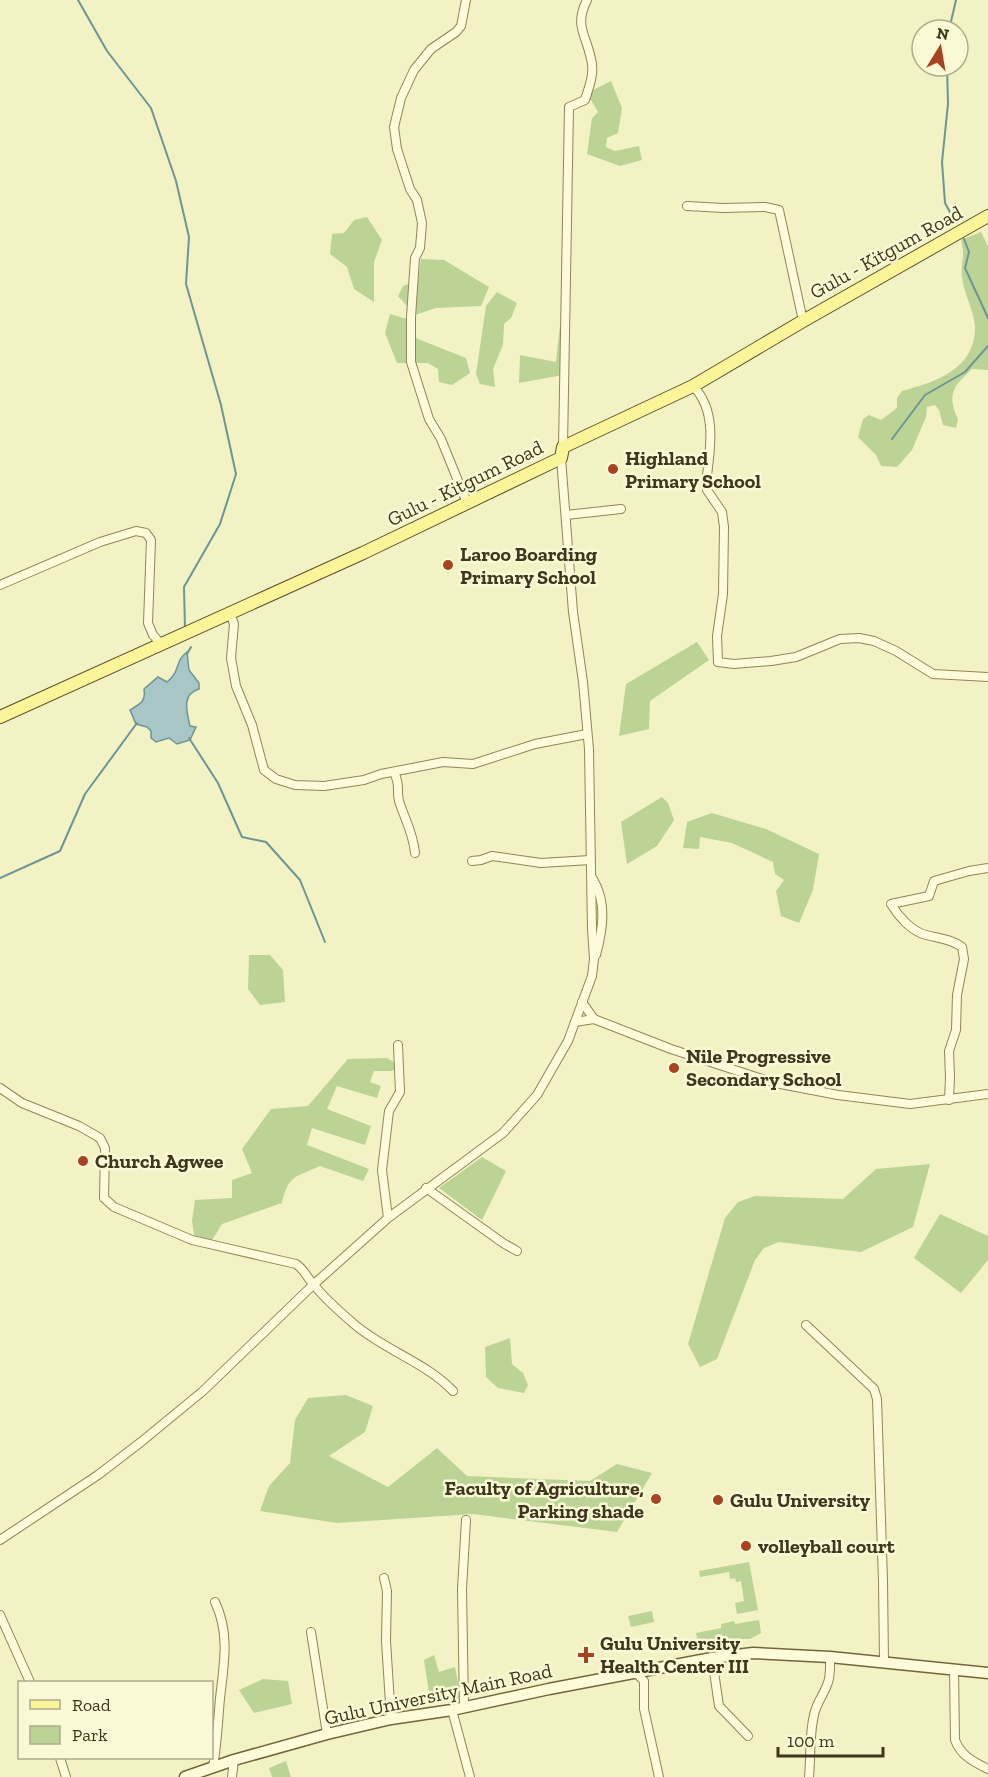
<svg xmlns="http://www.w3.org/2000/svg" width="988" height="1777" viewBox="0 0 988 1777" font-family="'Zilla Slab',serif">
  <rect width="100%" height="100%" fill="#f3f2c4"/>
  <g fill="#bcd396">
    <path d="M611 81 622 108 618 133 607 138 606 147 615 151 639 146 642 160 620 166 587 154 592 118 598 112 587 93Z"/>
    <path d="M367 217 382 240 374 262V302L354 289 347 267 330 254 332 234 344 233 354 220Z"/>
    <path d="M981 232 988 246V370L972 369C954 386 946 394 958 419L956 428 943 425 939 410 935 405 927 407 926 417 912 450 897 467 881 466 876 455 858 437 863 419 869 415 881 420 897 408V398L902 391C936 382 976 369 975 326 974 311 963 291 962 277 960 262 966 258 961 240Z"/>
    <path d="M421 259 444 260 489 287 481 306 436 308 415 315 398 296 403 286 418 280Z"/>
    <path d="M497 292 517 303 511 318 504 324 503 345 493 369 495 387 480 384 476 374 486 306Z"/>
    <path d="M390 314 407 319 408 331 418 339 466 358 470 373 452 385 439 382 438 369 428 363H397L385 333Z"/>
    <path d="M560 325 570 327 563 375 519 383 520 355 556 362Z"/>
    <path d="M697 642 709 660 650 701 649 729 619 736 626 684Z"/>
    <path d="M662 797 668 803 674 820 657 846 627 864 621 822Z"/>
    <path d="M712 813 766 829 819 854 813 890 799 923 781 916 776 891 784 880 775 874 773 862 732 843 700 837 699 849 683 848 687 822Z"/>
    <path d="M249 955H270L283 970 285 1002 260 1005 248 989Z"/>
    <path d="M387 1058 399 1065 392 1071H374L370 1082 381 1086 377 1098 337 1086 327 1109 371 1126 365 1145 312 1128 307 1145 369 1169 363 1181 320 1166C296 1177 288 1175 282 1203L222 1224 211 1242 195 1240 192 1221 195 1200 232 1198V1180L252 1173 242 1149 271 1109 308 1106 348 1059Z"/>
    <path d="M482 1157 506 1171 482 1220 439 1188Z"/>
    <path d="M930 1164 913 1227 861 1252 779 1242 764 1248 755 1260 717 1359 700 1367 688 1344 725 1218 738 1202 755 1196 843 1199 876 1169Z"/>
    <path d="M940 1214 988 1236V1260L961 1293 914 1258Z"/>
    <path d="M510 1338 512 1364 523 1373 528 1385 524 1393 498 1388 486 1377 485 1347Z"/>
    <path d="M346 1395 373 1406 365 1432 329 1456 388 1487 437 1448 467 1476 590 1481 617 1464 652 1473 617 1532 473 1514 337 1523 260 1511 269 1486 290 1463 295 1420 308 1398Z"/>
    <path d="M749 1562 758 1610 737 1614 735 1603 744 1601 741 1581 736 1582 735 1578 730 1579 729 1572 700 1577 699 1571Z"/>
    <path d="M652 1611 654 1622 631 1627 628 1616Z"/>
    <path d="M759 1620 761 1633 750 1639H731L698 1645 696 1633 721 1628V1624L734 1621 735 1624Z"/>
    <path d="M434 1655 439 1672 455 1667 461 1698 431 1705 424 1660Z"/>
    <path d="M263 1679 288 1681 292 1704 254 1713 239 1690Z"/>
    <path d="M286 1761 291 1777H272L269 1768Z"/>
  </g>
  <path fill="#a7c6c5" stroke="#6c9596" stroke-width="1.5" d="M187 652 189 670 199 683V689C181 694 187 713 190 726L196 727 190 740 177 744 169 738 156 742 151 738V731L147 727 136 724 130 710C140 704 146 702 144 689L158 677 167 682C182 669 174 662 187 652Z"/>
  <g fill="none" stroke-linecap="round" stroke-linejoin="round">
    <g stroke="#6c9596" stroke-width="2">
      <path d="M78 0 107 51 151 108 176 181 189 237 186 284 221 405 236 474 220 524 184 587 185 630"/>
      <path d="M949 30 956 0"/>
      <path d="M947 66 948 104 942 162 945 203 956 223"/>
      <path d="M964 239 969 252 965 268 988 318"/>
      <path d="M892 439 925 395 965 372 988 346"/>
      <path d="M187 654 191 647"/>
      <path d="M189 738 218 783 242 837 266 842 300 880 325 942"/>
      <path d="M0 878 60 851 85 794 137 723"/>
    </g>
    <g stroke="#918558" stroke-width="10">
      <g id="street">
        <path d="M466 0 461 26 456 32 431 49 414 70 401 98 394 127 397 149 410 189 417 200 422 223 420 248 415 258 411 317V362L429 419 441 439 467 503"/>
        <path d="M687 206 723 208 765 207 779 210 803 321"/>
        <path d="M693 386C718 411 710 451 706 483L707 490 722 512 724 527 723 594 717 636 718 662 734 664 771 661 796 657 840 639 859 638 874 641 896 651 933 674 988 677"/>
        <path d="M563 447 569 107 585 100C589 87 595 73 591 59 586 34 574 26 587 0"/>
        <path d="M566 515 621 509"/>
        <path d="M0 585 100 542 136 531 146 533 151 540 148 623 153 635 161 644"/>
        <path d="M230 613 234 624 231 658 236 686 252 725 264 770 276 779 295 785 324 786 364 780 381 774 443 762 473 764 535 744 587 734"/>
        <path d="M394 772C401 787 396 788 399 801 405 820 413 832 415 853"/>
        <path d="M472 861 481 860 492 856 541 863 590 860"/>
        <path d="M593 879C607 903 603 929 596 955"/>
        <path d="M582 1002 594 1019"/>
        <path d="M575 1022 594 1019 671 1049 753 1076 775 1083 838 1095 910 1104 988 1094"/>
        <path d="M0 1088 22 1103 79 1126 100 1138 105 1148 104 1198 114 1207 192 1240 296 1264C305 1270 307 1278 314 1285 325 1299 340 1312 354 1324 384 1350 427 1363 453 1391"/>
        <path d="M949 1100 950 1077 949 1051 956 1030 957 995 964 959 962 947C951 939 938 938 926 935 911 931 898 916 891 904L929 896 934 881 969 871 988 868"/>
        <path d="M426 1188 503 1243 517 1251"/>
        <path d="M388 1218 382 1170 389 1111 400 1092 398 1045"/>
        <path d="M806 1325 874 1389 877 1399 883 1581 884 1662"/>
        <path d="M0 1540 98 1475 141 1442 203 1391 313 1285 388 1218 503 1133 537 1095 568 1041 592 976 594 959 592 929 589 749 583 682 573 612 561 458"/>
        <path d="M384 1578 387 1591 386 1641 391 1719"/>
        <path d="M0 1615 30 1682"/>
        <path d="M311 1632 327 1734"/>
        <path d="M712 1658 719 1706 748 1736"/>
        <path d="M954 1669 955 1740C961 1756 974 1762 988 1769"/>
        <path d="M635 1672 644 1681V1709L659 1777"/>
        <path d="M464 1707 462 1589 466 1520"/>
        <path d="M452 1710 470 1777"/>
        <path d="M60 1758 66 1777"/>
        <path d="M213 1767C217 1744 218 1721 220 1698 224 1664 230 1633 215 1602"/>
        <path d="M232 1777 234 1760"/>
        <path d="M809 1777C811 1756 809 1736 814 1715 816 1704 823 1696 827 1685 831 1677 830 1666 830 1657"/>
      </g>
    </g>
    <g stroke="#73663b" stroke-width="13">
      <path id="secondary" d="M185 1777 234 1760 327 1734 391 1719 452 1710 549 1689 712 1658 753 1653 830 1657 988 1673"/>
    </g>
    <g stroke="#5f512c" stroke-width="14">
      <path id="primary" d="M0 717 363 553 561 458 563 447 693 386 803 321 988 216"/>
    </g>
    <use href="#street" stroke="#fdfbd9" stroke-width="8"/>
    <use href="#secondary" stroke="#fdfbd9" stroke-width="10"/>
    <use href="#primary" stroke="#faf599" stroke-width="12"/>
  </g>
  <g fill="#a84220" stroke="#faf9d5" stroke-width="2">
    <circle cx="613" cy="469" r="6"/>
    <circle cx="448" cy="565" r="6"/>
    <circle cx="674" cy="1068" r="6"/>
    <circle cx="83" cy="1161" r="6"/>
    <circle cx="656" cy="1499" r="6"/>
    <circle cx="718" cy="1500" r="6"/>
    <circle cx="746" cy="1546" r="6"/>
    <path d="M583 1646h6v6h6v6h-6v6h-6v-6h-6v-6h6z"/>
  </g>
  <g text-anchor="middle" stroke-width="5" stroke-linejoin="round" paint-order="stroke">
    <g font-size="20" fill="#3f371d" stroke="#faf9d5">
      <text transform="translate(886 252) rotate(-29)" y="7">Gulu - Kitgum Road</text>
      <text transform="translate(465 483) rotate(-26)" y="7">Gulu - Kitgum Road</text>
      <text transform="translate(438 1694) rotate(-12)" y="7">Gulu University Main Road</text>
    </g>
    <g font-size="20" font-weight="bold" fill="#3f371d" stroke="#faf9d5" text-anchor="start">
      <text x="625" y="465">Highland<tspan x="625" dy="23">Primary School</tspan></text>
      <text x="460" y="561">Laroo Boarding<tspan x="460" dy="23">Primary School</tspan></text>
      <text x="686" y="1063">Nile Progressive<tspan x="686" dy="23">Secondary School</tspan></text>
      <text x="95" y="1168">Church Agwee</text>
      <text x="644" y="1495" text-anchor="end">Faculty of Agriculture,<tspan x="644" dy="23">Parking shade</tspan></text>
      <text x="730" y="1507">Gulu University</text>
      <text x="758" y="1553">volleyball court</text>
      <text x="600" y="1650">Gulu University<tspan x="600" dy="23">Health Center III</tspan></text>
    </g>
  </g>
  <rect x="18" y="1681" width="195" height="78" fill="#faf9d5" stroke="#afab8b" stroke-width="1.5"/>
  <rect x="30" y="1700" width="30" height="9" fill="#faf599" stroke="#afab8b" stroke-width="1.5"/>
  <text x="72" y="1711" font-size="18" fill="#3f371d">Road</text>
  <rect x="30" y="1726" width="30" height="18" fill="#bcd396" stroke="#afab8b" stroke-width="1.5"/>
  <text x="72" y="1741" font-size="18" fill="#3f371d">Park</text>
  <g transform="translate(940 48) rotate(11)"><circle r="28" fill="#faf9d5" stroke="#afab8b" stroke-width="1.5"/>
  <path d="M0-4.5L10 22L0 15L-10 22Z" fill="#a84220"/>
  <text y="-9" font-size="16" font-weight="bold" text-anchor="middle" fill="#3f371d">N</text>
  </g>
  <path d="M778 1747v9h105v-9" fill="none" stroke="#3f371d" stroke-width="3"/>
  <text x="787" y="1747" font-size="18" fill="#3f371d" stroke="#faf9d5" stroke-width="4.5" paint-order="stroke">100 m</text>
</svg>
